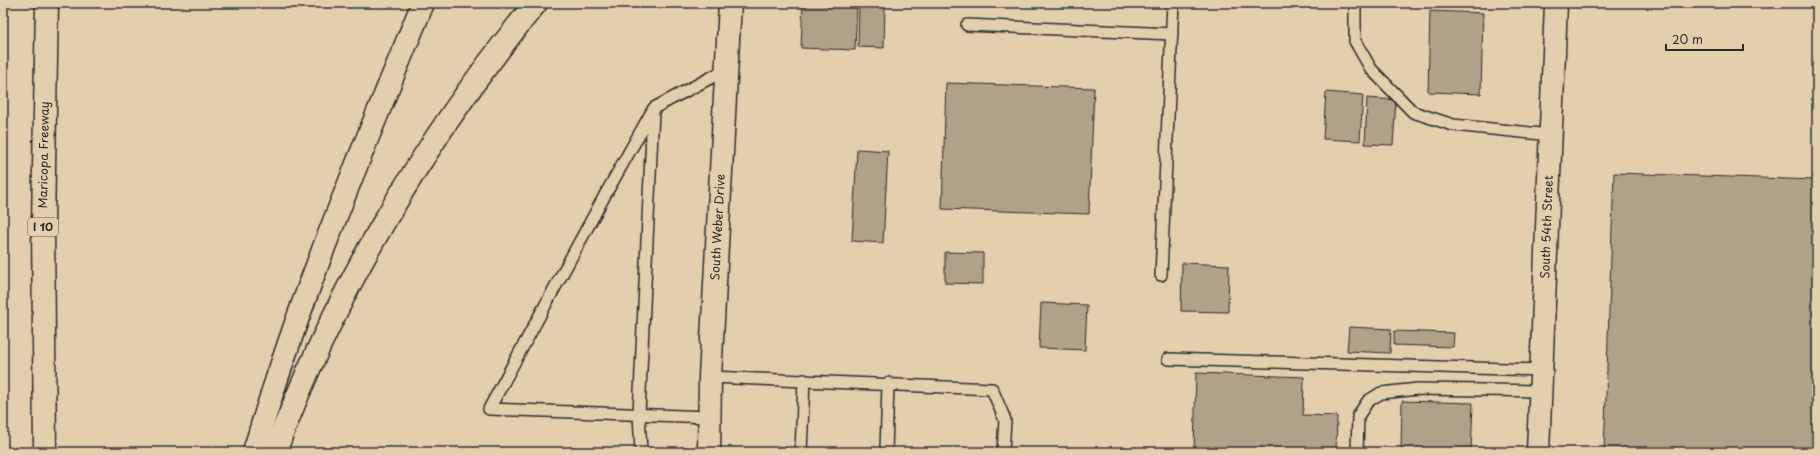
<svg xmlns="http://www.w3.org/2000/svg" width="1820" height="455" viewBox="0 0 1820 455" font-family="'Playpen Sans',sans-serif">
  <rect width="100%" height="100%" fill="#e3cfad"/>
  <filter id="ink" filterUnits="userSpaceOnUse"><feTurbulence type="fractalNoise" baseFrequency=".025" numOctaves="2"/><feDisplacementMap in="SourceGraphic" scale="8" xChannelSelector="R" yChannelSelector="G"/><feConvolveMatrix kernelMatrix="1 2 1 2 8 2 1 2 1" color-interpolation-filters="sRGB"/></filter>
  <g filter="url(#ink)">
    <g fill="#b0a189" stroke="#2b2b2b">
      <path d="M803 3H857L855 50 801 48Z"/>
      <path d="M859 3H885L884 48 858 47Z"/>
      <path d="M1430 11 1483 13 1481 94 1428 92Z"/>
      <path d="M946 83 1094 88 1089 214 942 209Z"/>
      <path d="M1326 92 1363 95 1360 141 1323 139Z"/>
      <path d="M1367 98 1396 100 1393 145 1365 144Z"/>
      <path d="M857 149 888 151 883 243 852 241Z"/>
      <path d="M1614 173 1817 180V452H1604Z"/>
      <path d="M945 252 983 253V284L945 283Z"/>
      <path d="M1182 263 1229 265 1228 312 1181 311Z"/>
      <path d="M1041 303 1087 305 1085 350 1039 348Z"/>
      <path d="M1349 327 1391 329 1390 353 1347 351Z"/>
      <path d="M1394 331 1454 333 1453 347 1394 345Z"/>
      <path d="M1196 373 1304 377 1303 415 1337 416 1336 452H1194Z"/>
      <path d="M1402 401 1473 403 1471 452H1401Z"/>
    </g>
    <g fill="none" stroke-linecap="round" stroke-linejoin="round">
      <g stroke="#2b2b2b" stroke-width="14">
        <g id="service">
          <path d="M1355 3V41L1371 69 1413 112 1453 125 1551 135"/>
          <path d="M967 25 1172 34"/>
          <path d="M1161 275 1173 3"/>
          <path d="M1168 359 1541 370"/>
          <path d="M710 377 992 389 1005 420 1003 452"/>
          <path d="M710 417 489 409 605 195 654 108 727 69"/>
          <path d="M641 452 639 414 653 111"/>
          <path d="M801 452 804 380"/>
          <path d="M886 452 888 383"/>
          <path d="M1357 452 1358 416 1368 401 1381 393 1418 389 1540 391"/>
        </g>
      </g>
      <g stroke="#2b2b2b" stroke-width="25">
        <g id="minor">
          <path d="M709 452 710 377 730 3"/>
          <path d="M1538 452 1556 3"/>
        </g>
      </g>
      <g stroke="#2b2b2b" stroke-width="25">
        <g id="motorway">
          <path d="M45 452 43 224 47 3"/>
          <path d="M254 452C299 298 362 151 423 3"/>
          <path d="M275 452C336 290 426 136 536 3"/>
        </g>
      </g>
      <use href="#service" stroke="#e3cfad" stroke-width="11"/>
      <use href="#minor" stroke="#e3cfad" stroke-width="22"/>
      <use href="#motorway" stroke="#e3cfad" stroke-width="22"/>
    </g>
  </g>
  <g text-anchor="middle" stroke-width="3.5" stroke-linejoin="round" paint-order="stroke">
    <rect fill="#e3cfad" stroke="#625c52" stroke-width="1" x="28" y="218" width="30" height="18" rx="3"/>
    <g font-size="11" font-weight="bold" fill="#2b2b2b">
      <text x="43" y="231">I 10</text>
    </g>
    <g font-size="12" fill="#2b2b2b" stroke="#e3cfad">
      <text transform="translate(44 155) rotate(-89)" y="4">Maricopa Freeway</text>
      <text transform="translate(718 227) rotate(-87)" y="4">South Weber Drive</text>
      <text transform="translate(1547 227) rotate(-88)" y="4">South 54th Street</text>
    </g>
  </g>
  <rect width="1820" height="455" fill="none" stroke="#e3cfad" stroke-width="16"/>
  <rect x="8" y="8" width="1804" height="439" fill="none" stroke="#2b2b2b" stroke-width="1.5" filter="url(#ink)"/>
  <path d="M1666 44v6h77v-6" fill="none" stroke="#2b2b2b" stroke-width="2"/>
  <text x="1672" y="44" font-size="12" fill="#2b2b2b" stroke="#e3cfad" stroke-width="3" paint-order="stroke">20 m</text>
</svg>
